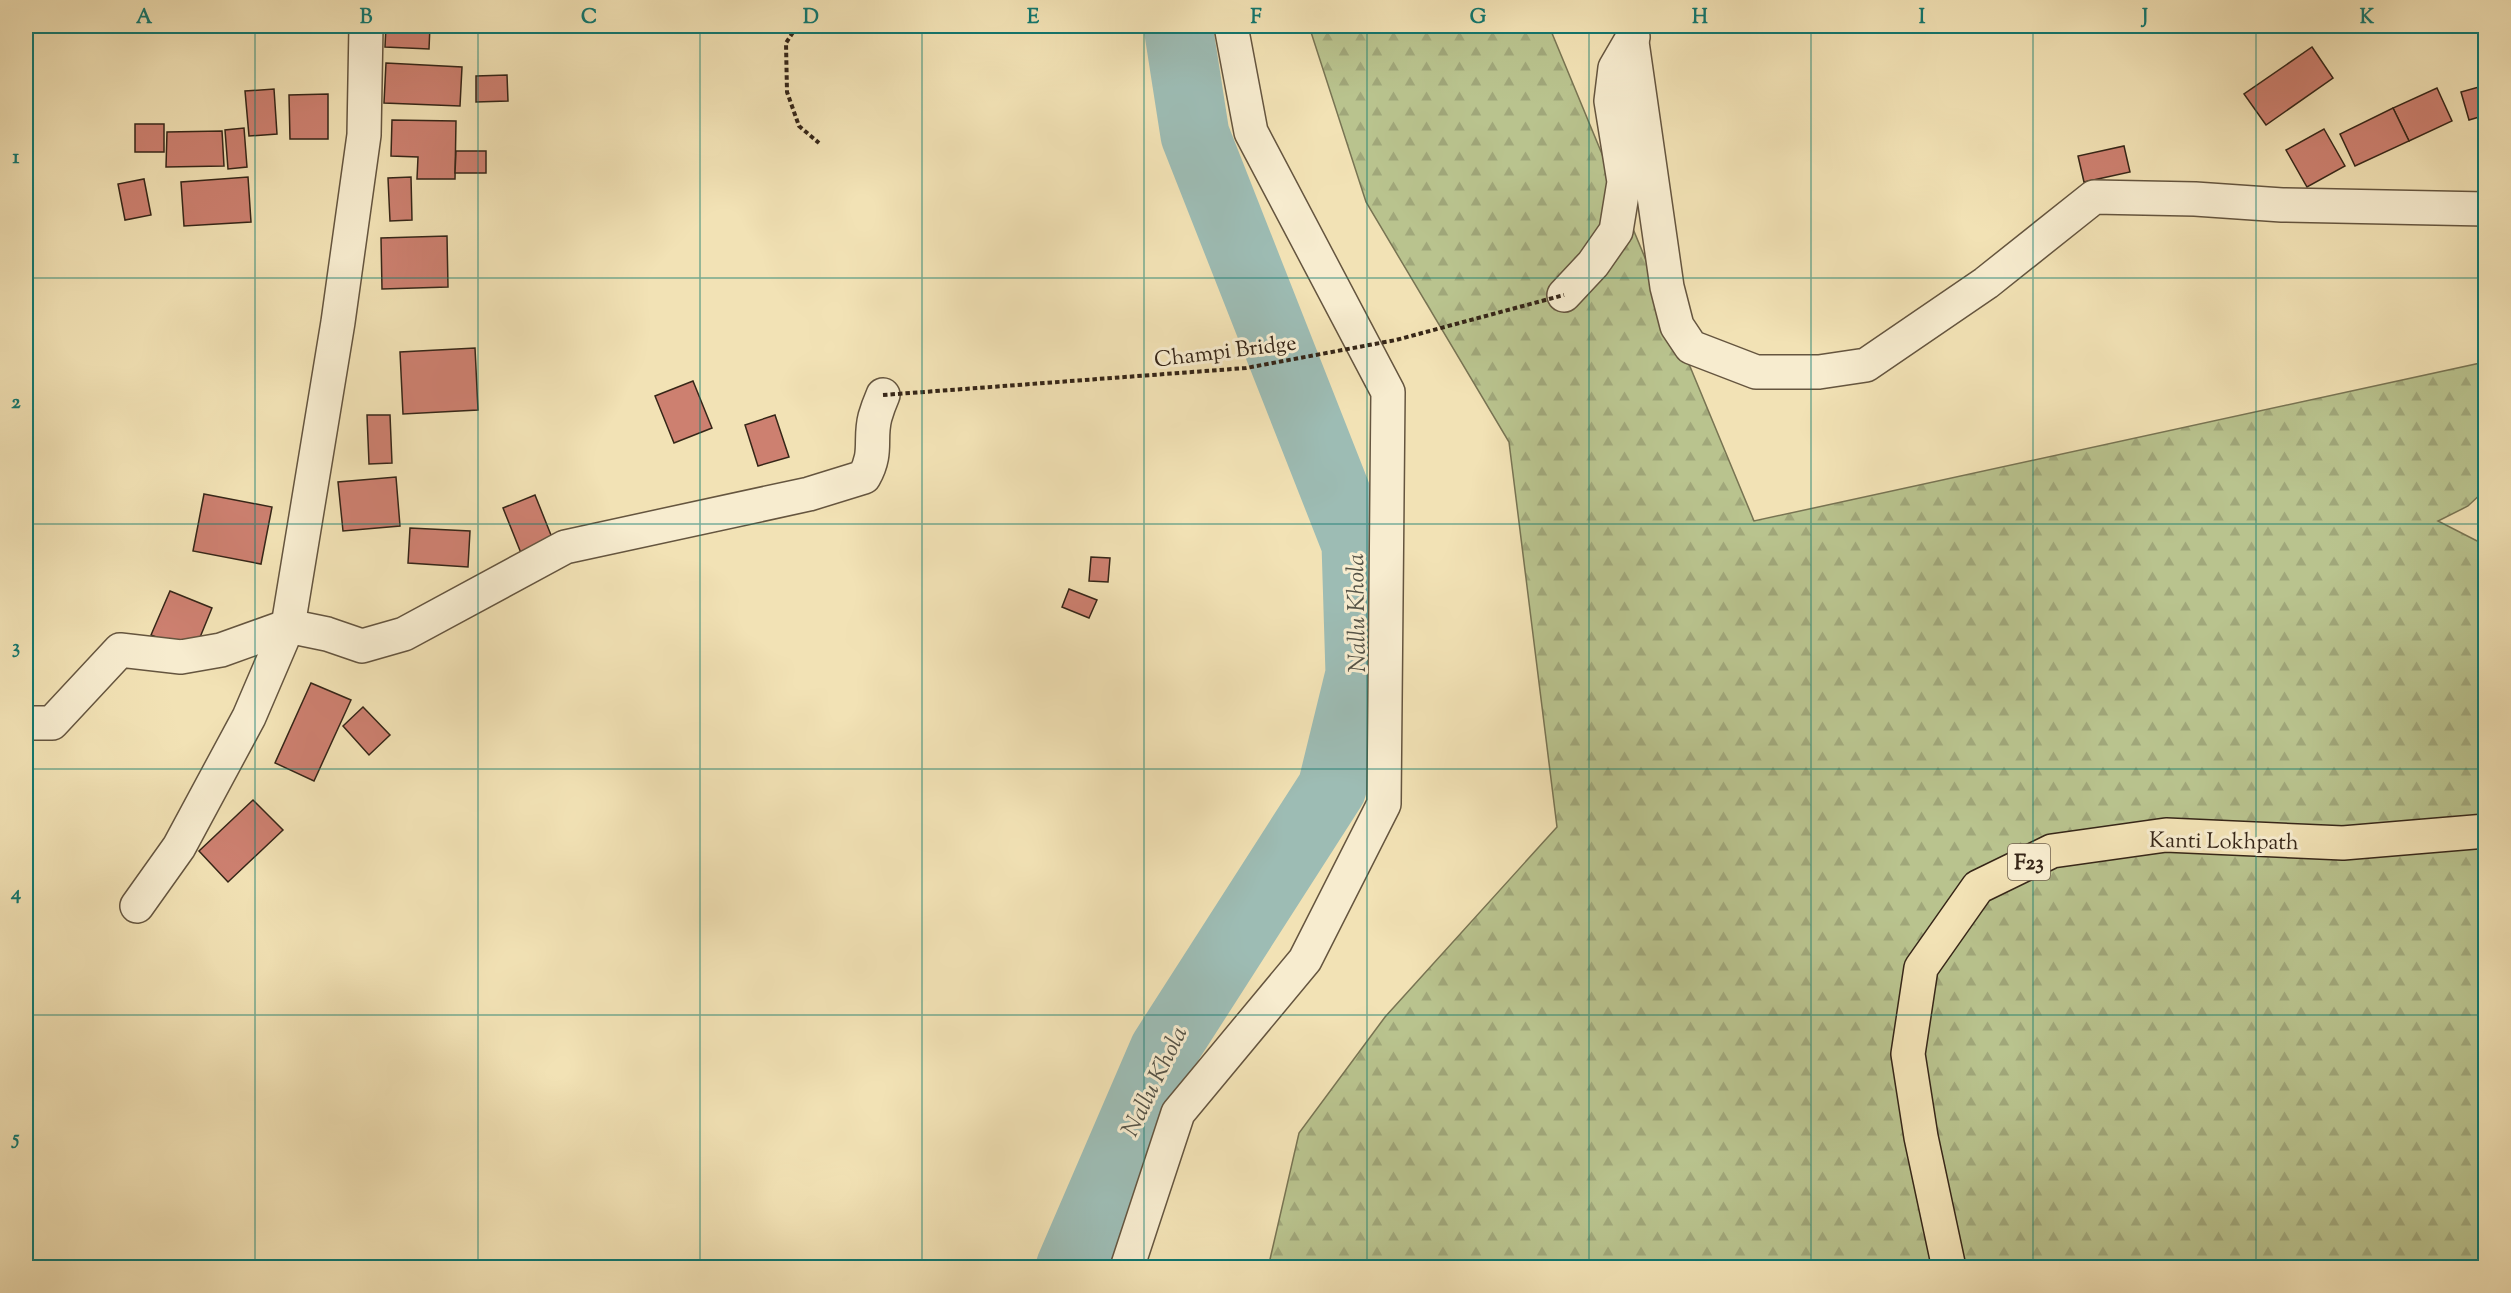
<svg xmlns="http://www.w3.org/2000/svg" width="2511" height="1293" viewBox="0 0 2511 1293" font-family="'Sorts Mill Goudy',serif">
  <defs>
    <pattern id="forest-firs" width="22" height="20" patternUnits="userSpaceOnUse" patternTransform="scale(1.5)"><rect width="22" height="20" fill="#b9c38e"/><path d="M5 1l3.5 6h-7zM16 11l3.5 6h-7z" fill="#a0a77a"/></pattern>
  </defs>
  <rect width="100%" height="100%" fill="#f2e2b5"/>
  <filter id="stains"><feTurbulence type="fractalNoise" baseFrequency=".00333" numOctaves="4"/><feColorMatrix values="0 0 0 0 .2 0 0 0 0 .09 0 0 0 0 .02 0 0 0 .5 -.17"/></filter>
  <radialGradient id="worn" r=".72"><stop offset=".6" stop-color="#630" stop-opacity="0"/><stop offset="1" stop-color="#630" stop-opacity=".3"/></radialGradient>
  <path fill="url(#forest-firs)" stroke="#787453" stroke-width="1.5" d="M1309 26H1549L1754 521 2485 362V490L2468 506 2438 521 2485 545V1267L1268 1268 1299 1133 1385 1017 1557 827 1509 442 1366 202Z"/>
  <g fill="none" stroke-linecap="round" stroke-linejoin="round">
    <path stroke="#9dbcb4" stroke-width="69" d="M1070 1268 1164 1050 1332 788 1360 674 1356 544 1195 135 1178 26"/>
  </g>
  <g fill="#cd8070" stroke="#362618" stroke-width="1.5">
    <path d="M386 26H430L429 49 385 47Z"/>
    <path d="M2312 47 2333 78 2266 125 2244 94Z"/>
    <path d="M386 63 462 67 460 106 384 103Z"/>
    <path d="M507 75 508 101 476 102V76Z"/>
    <path d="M2486 85V115L2469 120 2461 92Z"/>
    <path d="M2437 88 2452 121 2409 141 2393 108Z"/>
    <path d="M274 89 277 134 249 136 245 91Z"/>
    <path d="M328 94V139H290L289 95Z"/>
    <path d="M2393 108 2409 141 2355 166 2340 134Z"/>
    <path d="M392 120 456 121 455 179H417L418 157 391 156Z"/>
    <rect x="135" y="124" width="29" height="28"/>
    <path d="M244 128 247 167 228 169 225 130Z"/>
    <path d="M2324 129 2345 166 2307 187 2286 150Z"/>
    <path d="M222 131 224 166 166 167 167 132Z"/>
    <path d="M2124 146 2130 172 2084 182 2078 156Z"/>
    <path d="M456 151H486V173H455Z"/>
    <path d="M248 177 251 222 184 226 181 182Z"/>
    <path d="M411 177 412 220 390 221 388 178Z"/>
    <path d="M144 179 151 215 125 220 118 184Z"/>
    <path d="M447 236 448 287 382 289 381 238Z"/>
    <path d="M475 348 478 410 403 414 400 352Z"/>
    <path d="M693 381 712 428 674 443 655 396Z"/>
    <path d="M367 415H390L392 463 369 464Z"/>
    <path d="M775 415 789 457 758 466 745 425Z"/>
    <path d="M396 477 400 526 343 531 338 482Z"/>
    <path d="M204 494 272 507 261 564 193 551Z"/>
    <path d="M535 495 553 540 521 553 503 508Z"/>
    <path d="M410 528 470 531 468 567 408 563Z"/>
    <path d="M1091 557 1110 558 1108 582 1089 581Z"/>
    <path d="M1069 589 1097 600 1089 618 1062 607Z"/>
    <path d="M170 591 212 608 194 652 151 635Z"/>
    <path d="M311 683 351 700 314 781 275 763Z"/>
    <path d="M363 707 390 735 369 755 343 726Z"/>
    <path d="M253 800 283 830 228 882 199 851Z"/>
  </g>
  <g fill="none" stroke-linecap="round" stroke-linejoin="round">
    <g stroke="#65553f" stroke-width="36">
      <g id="minor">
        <path d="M1632 42 1667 287 1677 326 1691 347 1756 372H1819L1866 365 1986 283 2094 197 2195 199 2282 205 2486 209"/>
        <path d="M1564 295 1593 264 1616 231 1624 182 1611 101 1615 68 1633 37"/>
        <path d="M26 723H52L120 650 181 657 221 650 288 626 327 634 362 646 404 634 565 547 809 494 864 477C878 452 869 440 875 417 877 410 880 402 883 395"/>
        <path d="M137 906 179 847 249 717 288 626 338 322 364 135 366 26"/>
        <path d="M1127 1268 1178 1113 1305 960 1384 804 1388 392 1251 132 1231 26"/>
      </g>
    </g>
    <g stroke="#362618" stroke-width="36">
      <path id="major" d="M1949 1268 1921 1137 1908 1054 1921 968 1978 887 2052 851 2166 835 2343 843 2486 831"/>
    </g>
    <path stroke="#362618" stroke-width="4" stroke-dasharray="4.5 3" stroke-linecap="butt" d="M797 26 786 43 787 92 799 126 819 143"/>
    <use href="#minor" stroke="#f7eccf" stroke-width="33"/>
    <use href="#major" stroke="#f2e2b5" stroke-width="33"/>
    <path stroke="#362618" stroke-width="4" stroke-dasharray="4.5 3" stroke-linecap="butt" d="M883 395 1246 368 1396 340 1564 295"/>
  </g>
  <path fill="none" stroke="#0f766e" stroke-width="1.5" stroke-opacity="0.55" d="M255 26V1268M478 26V1268M700 26V1268M922 26V1268M1144 26V1268M1367 26V1268M1589 26V1268M1811 26V1268M2033 26V1268M2256 26V1268M26 278H2486M26 524H2486M26 769H2486M26 1015H2486"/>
  <g text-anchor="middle" stroke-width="6" stroke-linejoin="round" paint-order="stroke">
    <rect fill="#f7eccf" stroke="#70614f" stroke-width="1.5" x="2008" y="844" width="42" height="36" rx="4.5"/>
    <g font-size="21" font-weight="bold" fill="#362618">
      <text x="2029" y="869">F23</text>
    </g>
    <g font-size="22" fill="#362618" stroke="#f7eccf">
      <text transform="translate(1225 350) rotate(-7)" y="8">Champi Bridge</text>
      <text transform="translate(2224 840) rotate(1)" y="8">Kanti Lokhpath</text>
    </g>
    <g font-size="24" font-style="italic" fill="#555347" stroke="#f7eccf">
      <text transform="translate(1356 613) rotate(-91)" y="8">Nallu Khola</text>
      <text transform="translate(1154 1081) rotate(-64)" y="8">Nallu Khola</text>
    </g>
  </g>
  <rect width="2511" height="1293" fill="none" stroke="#f2e2b5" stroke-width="66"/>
  <rect x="33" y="33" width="2445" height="1227" fill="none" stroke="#0f766e" stroke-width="2"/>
  <g font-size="20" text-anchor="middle" font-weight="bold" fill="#0f766e">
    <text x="144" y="23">A</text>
    <text x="366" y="23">B</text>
    <text x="589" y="23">C</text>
    <text x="811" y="23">D</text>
    <text x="1033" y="23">E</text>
    <text x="1256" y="23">F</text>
    <text x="1478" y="23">G</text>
    <text x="1700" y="23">H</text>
    <text x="1922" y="23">I</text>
    <text x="2145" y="23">J</text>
    <text x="2367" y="23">K</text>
    <text x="16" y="163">1</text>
    <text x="16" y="408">2</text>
    <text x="16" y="653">3</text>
    <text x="16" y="899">4</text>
    <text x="16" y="1144">5</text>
  </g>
  <rect width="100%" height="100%" filter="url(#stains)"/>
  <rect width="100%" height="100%" fill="url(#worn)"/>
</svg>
